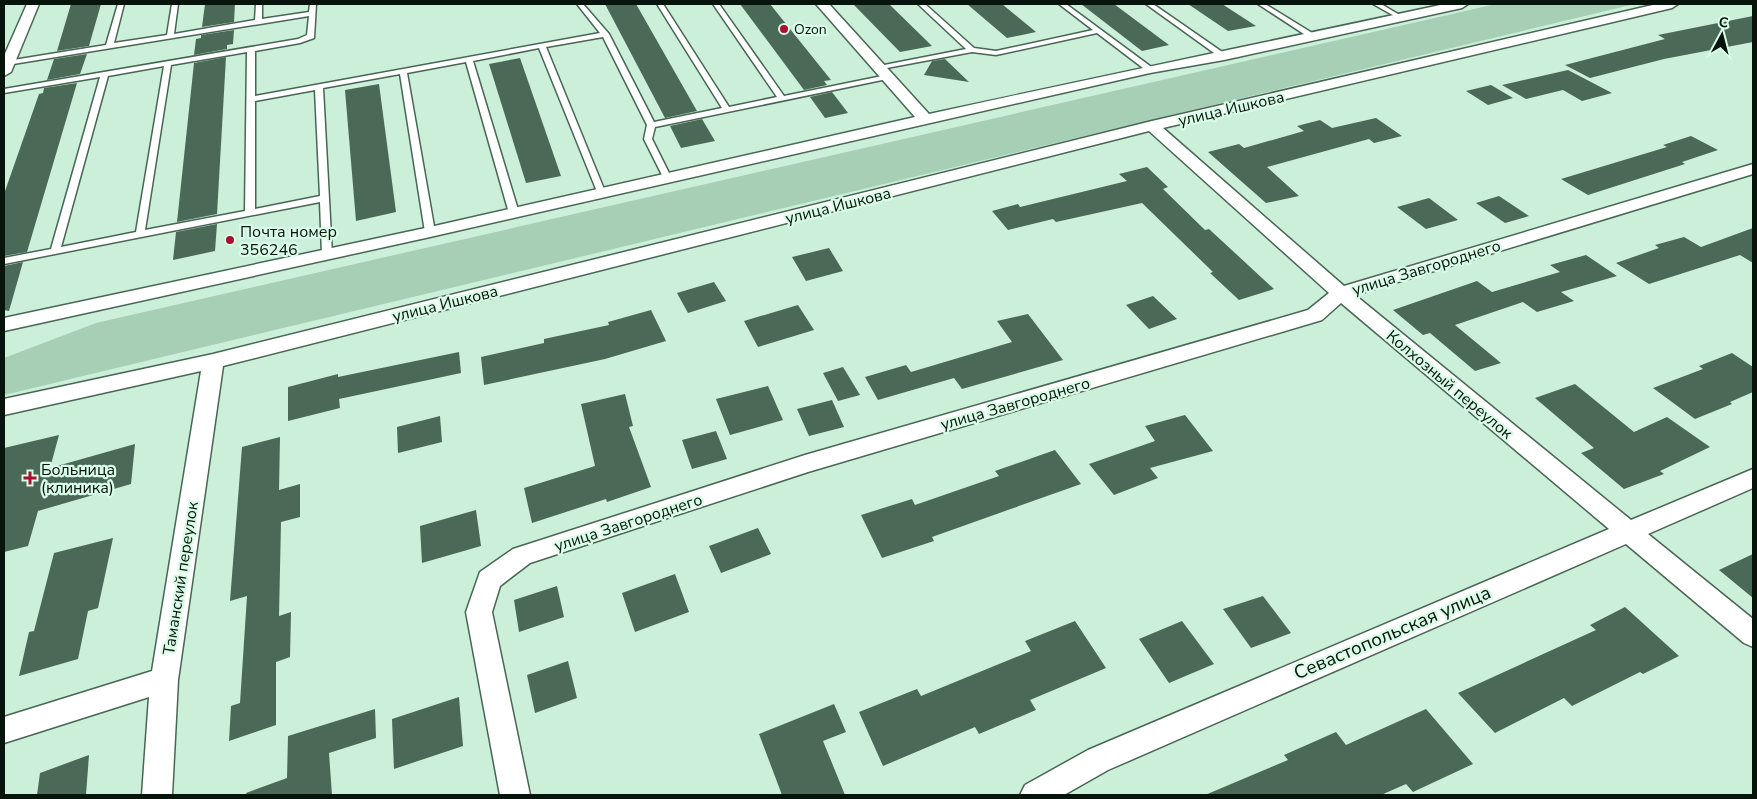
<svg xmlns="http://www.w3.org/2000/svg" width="1757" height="799" viewBox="0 0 1757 799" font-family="'Nunito Sans',sans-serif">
  <rect width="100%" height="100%" fill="#ccefd9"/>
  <path fill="#a7cfb6" d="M1496 4H1635L4 395V358L96 323Z"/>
  <g fill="#4a6956">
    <path d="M71 4H101L89 46 57 51Z"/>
    <path d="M205 4H235L234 22 202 27Z"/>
    <path d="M605 4H636L697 111 665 118Z"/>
    <path d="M740 4H770L831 80 824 81 827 85 804 90Z"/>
    <path d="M853 4H889L932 46 900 52Z"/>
    <path d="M967 4H1002L1036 32 1007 38Z"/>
    <path d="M1081 4H1114L1169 45 1142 51Z"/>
    <path d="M1188 4H1222L1256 26 1228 31Z"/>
    <path d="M1753 16V42L1664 59 1590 78 1565 65 1665 39 1658 35Z"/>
    <path d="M234 30 233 44 227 45V49L194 55 196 39 201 38V35Z"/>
    <path d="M87 54 80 74 47 80 54 59Z"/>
    <path d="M226 57 217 214 177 222 194 63Z"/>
    <path d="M520 58 561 176 526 183 489 64Z"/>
    <path d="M945 59 969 82 924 75 932 61Z"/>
    <path d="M1568 70 1612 93 1582 101 1563 90 1526 99 1502 85Z"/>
    <path d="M77 83 27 252 4 256V194L39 94 43 93 44 88Z"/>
    <path d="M379 84 396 212 356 221 345 90Z"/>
    <path d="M1491 85 1513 98 1488 105 1466 91Z"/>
    <path d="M832 92 848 113 825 118 810 97Z"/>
    <path d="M1376 118 1402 136 1374 143 1369 139 1267 167 1299 196 1266 203 1208 152 1239 144 1244 148 1304 131 1297 126 1320 120 1332 128Z"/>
    <path d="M702 119 715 141 681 148 670 126Z"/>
    <path d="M1691 136 1718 150 1682 162 1685 164 1588 195 1561 179 1667 147 1663 145Z"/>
    <path d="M1147 167 1168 187 1163 189 1205 230 1209 229 1274 289 1239 300 1210 273 1213 272 1142 203 1056 222 1053 219 1008 230 992 211 1018 204 1020 207 1127 181 1119 174Z"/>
    <path d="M1499 196 1529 216 1505 223 1476 203Z"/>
    <path d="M1429 198 1458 220 1426 229 1397 207Z"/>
    <path d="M217 224 215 251 173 260 176 232Z"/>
    <path d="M1753 228V263L1740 255 1649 284 1616 263 1659 248 1655 245 1684 237 1701 247Z"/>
    <path d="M829 248 843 271 806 281 792 257Z"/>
    <path d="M1586 255 1617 276 1561 292 1574 301 1537 312 1523 302 1455 325 1501 363 1475 371 1430 333 1423 335 1393 310 1477 281 1492 292 1560 272 1550 265Z"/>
    <path d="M23 262 9 311 4 310V266Z"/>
    <path d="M714 282 726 301 688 313 677 293Z"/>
    <path d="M1153 296 1177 319 1149 329 1126 305Z"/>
    <path d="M798 305 814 330 758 347 744 321Z"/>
    <path d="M651 310 666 341 605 359 484 385 481 357 544 343V339L609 325 608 322Z"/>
    <path d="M1028 314 1063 360 962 389 954 378 878 400 865 377 906 365 911 372 1012 342 997 321Z"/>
    <path d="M459 352 461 373 339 399 340 408 288 421V387L338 374V377Z"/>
    <path d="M1732 353 1753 367V392L1730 402 1732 404 1695 419 1653 388 1703 369 1699 366Z"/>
    <path d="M843 367 860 395 838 401 823 373Z"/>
    <path d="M1575 384 1634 432 1667 417 1710 447 1660 471 1664 474 1624 489 1581 453 1594 448 1535 398Z"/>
    <path d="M768 386 783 420 730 435 716 399Z"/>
    <path d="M625 394 633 426 629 427 651 487 607 502 606 499 532 523 524 488 595 466 581 404Z"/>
    <path d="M832 400 844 427 809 436 797 409Z"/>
    <path d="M1185 415 1213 451 1150 468 1158 478 1114 495 1089 464 1155 441 1145 426Z"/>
    <path d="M440 416 442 442 398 453 397 427Z"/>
    <path d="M716 431 727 459 692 469 682 440Z"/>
    <path d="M59 435 50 468 135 444 131 484 38 511 28 546 4 552V448Z"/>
    <path d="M280 437 279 490 300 484V517L281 522 279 616 291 612 290 657 276 662V725L229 741 231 706 240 703 247 596 230 601 242 447Z"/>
    <path d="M1055 450 1081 484 932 537 934 541 882 558 861 515 912 499 915 505 999 476 995 471Z"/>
    <path d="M476 510 481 546 422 563 420 526Z"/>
    <path d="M758 528 771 554 721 573 709 546Z"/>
    <path d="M113 538 98 608 88 611 78 659 19 676 29 632 34 631 54 553Z"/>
    <path d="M1753 554V598L1719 570Z"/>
    <path d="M675 574 689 612 635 632 622 593Z"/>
    <path d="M557 586 564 617 519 632 514 600Z"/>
    <path d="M1263 596 1291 633 1251 648 1223 609Z"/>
    <path d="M1625 607 1679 656 1643 674 1640 672 1572 706 1564 698 1495 733 1458 693 1596 630 1590 625Z"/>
    <path d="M1075 621 1106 668 1030 700 1036 710 979 734 975 727 883 766 859 712 917 689 921 696 1031 651 1025 641Z"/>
    <path d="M1182 621 1214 664 1169 683 1139 639Z"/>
    <path d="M568 661 577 698 535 713 527 675Z"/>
    <path d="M459 697 463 746 394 769 392 719Z"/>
    <path d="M834 704 846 732 823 741 845 795H782L759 734Z"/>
    <path d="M375 709 376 738 329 753 332 795H247L246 793 287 778 288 736Z"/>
    <path d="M1426 709 1473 764 1413 792 1406 784 1381 795H1205L1288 760 1284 755 1336 732 1346 745Z"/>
    <path d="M89 755 86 795H37L40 773Z"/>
  </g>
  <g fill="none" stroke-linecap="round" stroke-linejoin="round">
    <g stroke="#476653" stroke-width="3">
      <g id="lane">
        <path d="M118 4H124L114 43 167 35 172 4H178L174 34 255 20 256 4H262V19L309 12 310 4H316L314 38 300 43 255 51V96L600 33 577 4H583L609 34 654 122 722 108 657 4H663L729 107 777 97 713 4H719L784 96 887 75 891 77 887 79 655 127 652 139 672 179 668 182 664 179 644 139 647 125 603 37 546 47 606 194 602 197 598 194 539 48 473 61 519 213 514 216 509 213 466 62 407 73 435 232 430 235 425 232 400 74 323 88 332 255 330 257H324L322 255 320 202 4 264V258L51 249 100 77 4 93V89L298 39 307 35 309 16 7 65 4 64 7 61 106 45ZM247 52 245 211 145 230 171 65ZM164 66 136 232 61 247 108 76ZM315 90 320 196 255 209V101Z"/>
        <path d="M918 4H925L974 48 996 51 1093 30 1059 4H1066L1154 69 1147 71 1097 33 996 55 972 52 876 70V66H879L966 49Z"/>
        <path d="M1146 4H1153L1228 56 1221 58Z"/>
        <path d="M1258 4H1265L1317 36 1310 38Z"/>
        <path d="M1373 4H1381L1403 17 1398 18Z"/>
      </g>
    </g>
    <g stroke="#476653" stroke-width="3">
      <g id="street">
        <path d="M27 4H39L11 72 4 76V56Z"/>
        <path d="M816 4H829L929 114C1101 76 1273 41 1445 4H1468L1462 8 1224 60 1150 73 430 237 4 331V318L430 227 915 117Z"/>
        <path d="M1657 4H1678L1672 8 1163 128 1344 286 1753 164V174L1355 295 1631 520 1753 469V488L1648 534 1753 619V647L1744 643 1626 544 1108 770 1064 795H1020L1025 785 1088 750 1609 529 1341 303 1322 320 808 472 530 563 500 586 492 612 530 795H500L466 612 480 572 513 549 805 455 1308 310 1329 293 1149 131 223 366 178 680 172 795H142L149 697 4 743V717L152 671 201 371 4 415V399L213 354 1152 121Z"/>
      </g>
    </g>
    <use href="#lane" fill="#fff" fill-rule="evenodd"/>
    <use href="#street" fill="#fff" fill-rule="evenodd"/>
  </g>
  <g fill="#a80f31" stroke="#d9fce6" stroke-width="2">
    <circle cx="784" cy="29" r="5"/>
    <circle cx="230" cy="240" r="5"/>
    <path d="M27.5 470.5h5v5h5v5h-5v5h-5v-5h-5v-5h5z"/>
  </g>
  <g text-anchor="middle" stroke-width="4.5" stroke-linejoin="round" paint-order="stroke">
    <g font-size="14" fill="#07140c" stroke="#d9fce6" text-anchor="start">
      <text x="794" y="34">Ozon</text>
    </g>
    <g font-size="16" fill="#07140c" stroke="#d9fce6">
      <text transform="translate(1231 108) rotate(-13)" y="6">улица Ишкова</text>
      <text transform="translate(838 205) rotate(-14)" y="6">улица Ишкова</text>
      <text transform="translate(1426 267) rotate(-17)" y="6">улица Завгороднего</text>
      <text transform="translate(445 303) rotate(-14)" y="6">улица Ишкова</text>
      <text transform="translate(1450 384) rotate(40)" y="6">Колхозный переулок</text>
      <text transform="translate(1015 403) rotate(-16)" y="6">улица Завгороднего</text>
      <text transform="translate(628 522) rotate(-18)" y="6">улица Завгороднего</text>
      <text transform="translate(180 578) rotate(-81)" y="6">Таманский переулок</text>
    </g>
    <g font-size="16" fill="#07140c" stroke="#d9fce6" text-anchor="start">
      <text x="240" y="237">Почта номер<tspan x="240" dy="18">356246</tspan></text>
      <text x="41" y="475">Больница<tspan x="41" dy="18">(клиника)</tspan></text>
    </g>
    <g font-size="19" fill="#07140c" stroke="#d9fce6">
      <text transform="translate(1392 632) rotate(-23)" y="7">Севастопольская улица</text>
    </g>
  </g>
  <rect width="1757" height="799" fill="none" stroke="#07140c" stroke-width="10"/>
  <g transform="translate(1722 35) rotate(7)" stroke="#d9fce6" stroke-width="4" paint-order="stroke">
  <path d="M0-4L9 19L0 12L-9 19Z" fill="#07140c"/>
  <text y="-8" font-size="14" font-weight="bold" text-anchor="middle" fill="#07140c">С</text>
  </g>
</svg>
